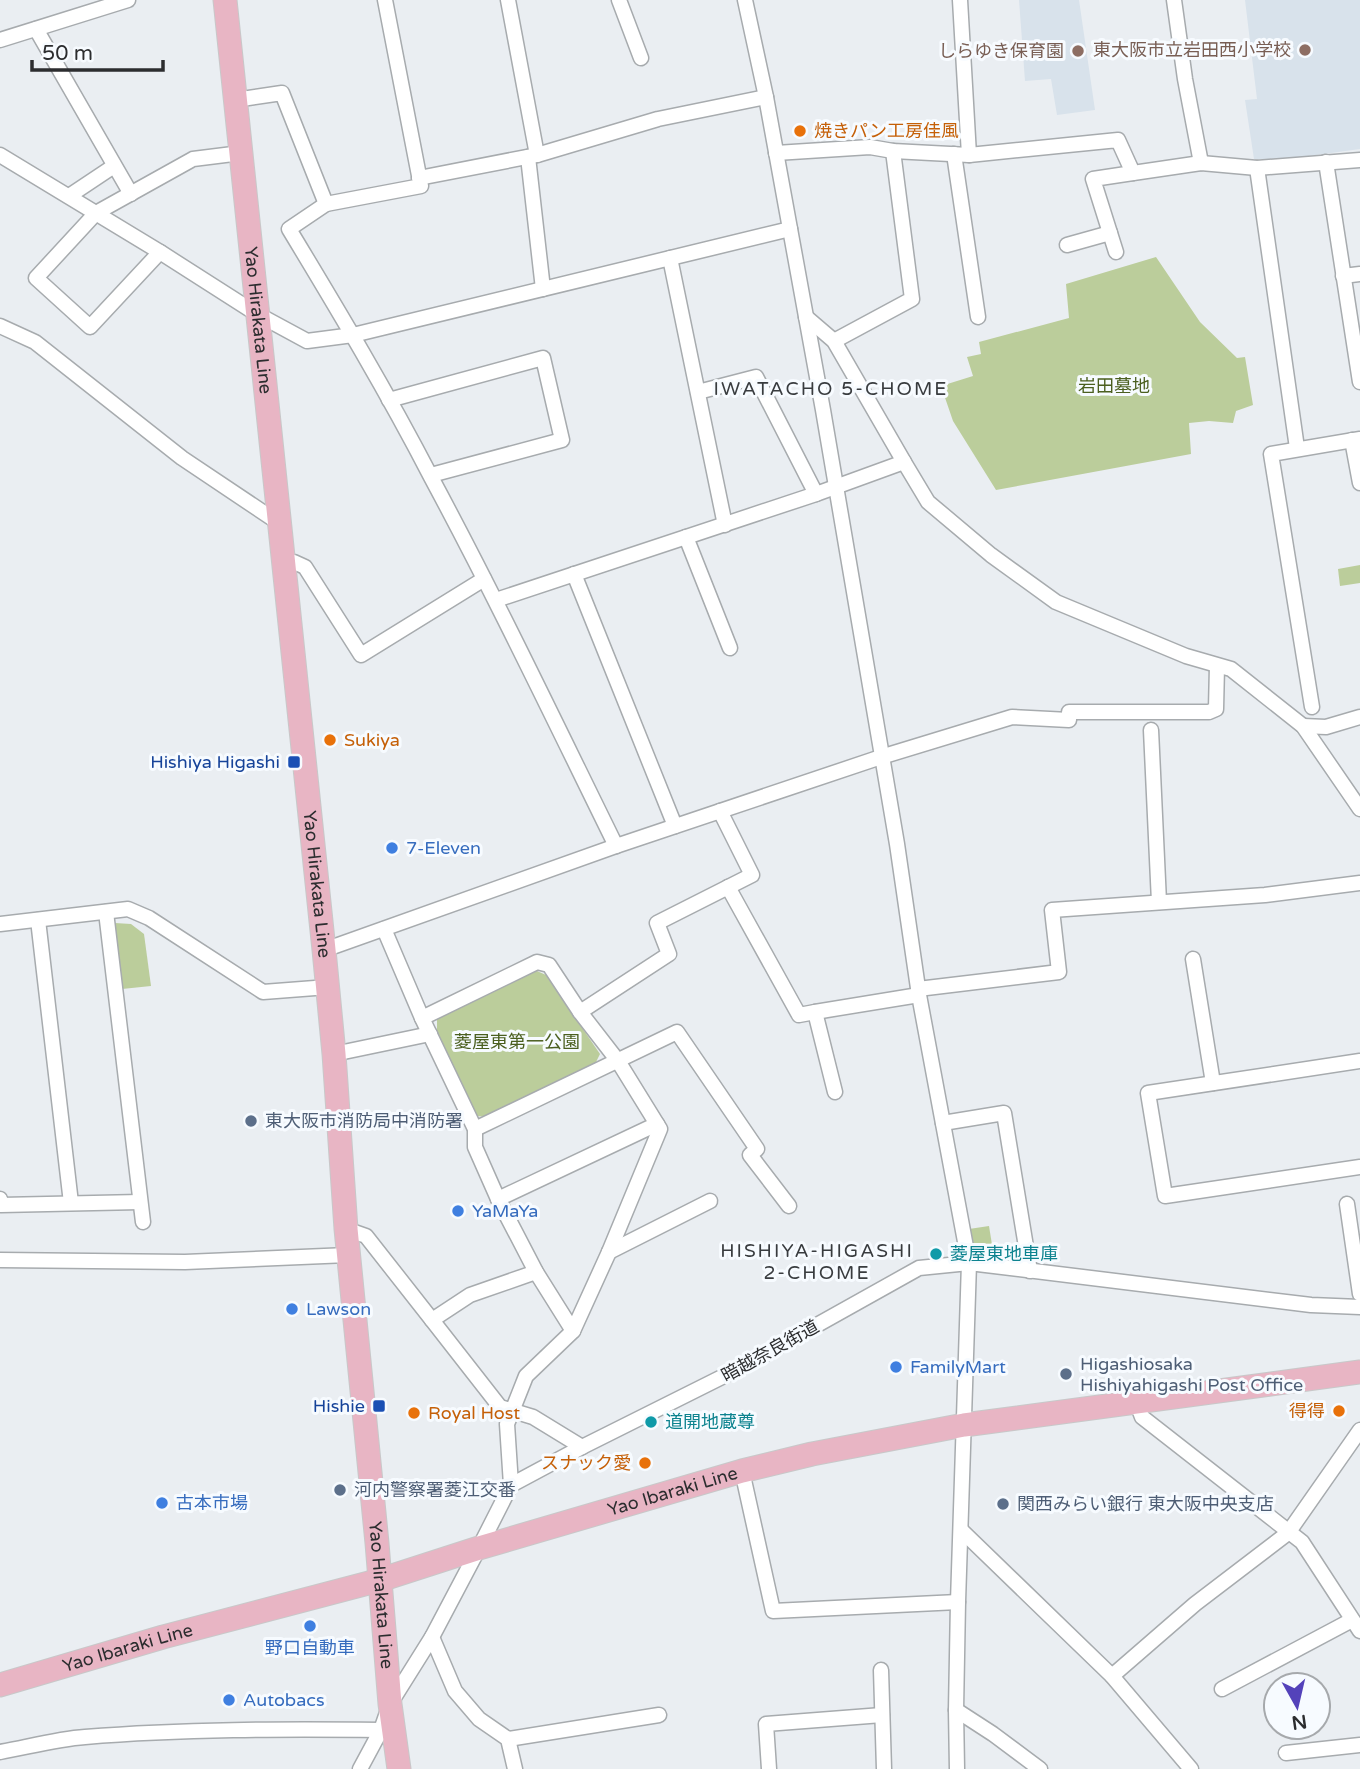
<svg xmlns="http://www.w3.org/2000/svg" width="1360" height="1769" viewBox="0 0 1360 1769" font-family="'Varela Round','Noto Sans JP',sans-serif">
  <rect width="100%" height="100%" fill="#eaeef2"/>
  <g fill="#d8e2eb">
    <path d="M1019 0H1079L1095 110 1057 115 1051 79 1025 81Z"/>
    <path d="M1245 0H1360V149L1287 159H1254L1245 100 1257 99Z"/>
  </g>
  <g fill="#bbcd9b">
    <path d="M1156 257 1200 322 1237 358 1245 357 1253 405 1236 411 1233 423 1209 421 1189 423 1191 454 996 490 953 421 941 386 973 376 967 357 981 354 979 342 1069 318 1066 284Z"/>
    <path d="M1360 565V583L1340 586 1338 569Z"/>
    <path d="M115 923 131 924 144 934 151 986 122 989Z"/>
    <path d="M537 971 546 975 600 1054 592 1070 489 1117 476 1116 437 1031V1017Z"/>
    <path d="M989 1226 994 1257 978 1255 972 1250 969 1229Z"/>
  </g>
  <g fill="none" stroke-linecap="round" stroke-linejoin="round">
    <g stroke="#a7abae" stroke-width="17">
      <g id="minor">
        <path d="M508 0 537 155"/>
        <path d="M619 0 641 58"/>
        <path d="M745 0 766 97 823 410 897 844 919 995 969 1263 958 1602 956 1710 957 1769"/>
        <path d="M960 0 969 155"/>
        <path d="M1174 0 1185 79 1201 163"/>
        <path d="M36 29 131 194"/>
        <path d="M0 40 128 0"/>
        <path d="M235 100 282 93 326 204 421 186 385 0"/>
        <path d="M776 153 870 147 893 151 969 155 1118 140 1133 173 1201 163 1257 168 1360 160"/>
        <path d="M954 154 978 317"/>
        <path d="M0 155 160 252 257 314 307 341 353 335 790 229"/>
        <path d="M528 157 543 289"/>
        <path d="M1326 162 1360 382"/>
        <path d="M1257 168 1297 448"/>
        <path d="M419 178 537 155 658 119 766 97"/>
        <path d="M69 196 114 166"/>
        <path d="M326 204 289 229C338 310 387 392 431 477 496 598 555 722 616 846"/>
        <path d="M1067 245 1110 233"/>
        <path d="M160 252 90 327 36 278 96 213 193 159 241 153"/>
        <path d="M1116 252 1093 179 1133 173"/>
        <path d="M670 258 725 525"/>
        <path d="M1343 276 1360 274"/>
        <path d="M806 317 834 341 904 462"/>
        <path d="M0 326 35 342 182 458 279 523"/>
        <path d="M834 341 912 299 893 151"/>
        <path d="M698 392 756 377 816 494"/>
        <path d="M389 400 543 358 562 440 431 475"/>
        <path d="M1352 440 1360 483"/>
        <path d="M686 537 730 648"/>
        <path d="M283 564 294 562 305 567 361 655 484 579"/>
        <path d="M574 574 675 826"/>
        <path d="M496 600 816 494 904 462 928 502 991 555 1056 602 1186 656 1231 669 1303 726 1360 809"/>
        <path d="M1312 707 1271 454 1360 439"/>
        <path d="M1303 726 1326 727 1360 717"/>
        <path d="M1151 730 1159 902"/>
        <path d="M728 887 799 1015 815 1012 835 1092"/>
        <path d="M106 912 143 1222"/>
        <path d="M38 920 71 1203"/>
        <path d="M0 924 128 909 149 918 263 992 328 987"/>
        <path d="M384 929 422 1018 475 1129V1147L498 1199 536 1272 573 1331 526 1376 507 1424 511 1485"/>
        <path d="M324 950 616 846 881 757 1012 717 1069 720V712H1209L1216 709 1217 666"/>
        <path d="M1193 959 1213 1083"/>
        <path d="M918 989 1059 972 1052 910 1265 895 1360 883"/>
        <path d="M580 1012 669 954 657 923 752 875 720 811"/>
        <path d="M815 1012 919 995"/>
        <path d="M422 1018 537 962 549 965 580 1012 618 1061 660 1129 609 1252 573 1331"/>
        <path d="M334 1054 430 1034"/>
        <path d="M1360 1061 1148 1093 1165 1196 1360 1167"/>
        <path d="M943 1123 1004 1113 1030 1271"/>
        <path d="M475 1129 677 1032 757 1149 750 1155 789 1206"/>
        <path d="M0 1199 1 1205 140 1202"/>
        <path d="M498 1199 657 1124"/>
        <path d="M1347 1204 1360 1294"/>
        <path d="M346 1229 366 1236 432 1320"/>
        <path d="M609 1252 710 1201"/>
        <path d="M0 1260 185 1262 348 1255"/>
        <path d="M536 1272 470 1295 432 1320 500 1407 533 1417 582 1447"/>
        <path d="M1136 1401 1142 1417 1302 1542 1360 1631"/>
        <path d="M742 1471 773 1611 958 1602"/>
        <path d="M961 1530 1112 1676 1191 1769"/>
        <path d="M432 1637 455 1691 479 1719 508 1739 515 1769"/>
        <path d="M881 1670 884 1769"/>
        <path d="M1112 1676 1195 1604 1288 1533 1360 1430"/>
        <path d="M1222 1689 1352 1620"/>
        <path d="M956 1710 993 1734 1040 1769"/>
        <path d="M508 1739 659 1715"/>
        <path d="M0 1752C28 1747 57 1739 85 1737 183 1729 283 1729 381 1730"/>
        <path d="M1286 1753 1360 1745"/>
        <path d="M360 1769 381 1730 390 1704 432 1637 479 1548 511 1485 582 1447 740 1368 919 1268 969 1263 1311 1305 1360 1307"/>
        <path d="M769 1769 766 1724 882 1715"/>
      </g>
    </g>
    <g stroke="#c8c8c9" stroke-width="25">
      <g id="primary">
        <path id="s1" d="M225 0 324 950 334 1054 346 1229 377 1543 390 1704 399 1769"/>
        <path id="s2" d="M0 1685 163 1637 380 1580 479 1548 742 1471 812 1454 964 1425 1360 1372"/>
      </g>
    </g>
    <use href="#minor" stroke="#fff" stroke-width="14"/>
    <use href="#primary" stroke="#e8b5c4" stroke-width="23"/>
  </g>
  <g fill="#8d6e63" stroke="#f7fbff" stroke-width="2.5">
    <circle cx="1305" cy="50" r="7"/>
    <circle cx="1078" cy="51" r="7"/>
  </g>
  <g fill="#e8710a" stroke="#f7fbff" stroke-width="2.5">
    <circle cx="800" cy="131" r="7"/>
    <circle cx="330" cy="740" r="7"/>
    <circle cx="1339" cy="1411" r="7"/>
    <circle cx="414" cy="1413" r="7"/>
    <circle cx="645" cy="1463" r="7"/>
  </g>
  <g fill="#1a4fb4" stroke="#f7fbff" stroke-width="2.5">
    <rect x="287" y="755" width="14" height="14" rx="3.5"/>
    <rect x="372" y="1399" width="14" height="14" rx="3.5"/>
  </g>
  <g fill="#3f7fe0" stroke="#f7fbff" stroke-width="2.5">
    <circle cx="392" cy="848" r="7"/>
    <circle cx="458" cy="1211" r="7"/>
    <circle cx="292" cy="1309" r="7"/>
    <circle cx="896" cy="1367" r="7"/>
    <circle cx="162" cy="1503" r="7"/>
    <circle cx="310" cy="1626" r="7"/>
    <circle cx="229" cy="1700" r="7"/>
  </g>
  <g fill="#5c6f8a" stroke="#f7fbff" stroke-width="2.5">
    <circle cx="251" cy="1121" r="7"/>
    <circle cx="1066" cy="1374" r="7"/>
    <circle cx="340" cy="1490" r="7"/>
    <circle cx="1003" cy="1504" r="7"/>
  </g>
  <g fill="#0f9aa8" stroke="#f7fbff" stroke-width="2.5">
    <circle cx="936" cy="1254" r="7"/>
    <circle cx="651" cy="1422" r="7"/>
  </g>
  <g text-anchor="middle" stroke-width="6" stroke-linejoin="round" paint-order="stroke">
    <g font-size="18" fill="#785e54" stroke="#f7fbff" text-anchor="end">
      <text x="1291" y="56">東大阪市立岩田西小学校</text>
      <text x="1064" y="57">しらゆき保育園</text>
    </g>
    <g font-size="18" fill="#c56008" stroke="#f7fbff" text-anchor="start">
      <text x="814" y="137">焼きパン工房佳風</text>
      <text x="344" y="746">Sukiya</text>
      <text x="1325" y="1417" text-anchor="end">得得</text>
      <text x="428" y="1419">Royal Host</text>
      <text x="631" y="1469" text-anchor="end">スナック愛</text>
    </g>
    <g font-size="18" fill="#2c2d2f" stroke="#f7fbff">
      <text dy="6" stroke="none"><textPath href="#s1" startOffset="322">Yao Hirakata Line</textPath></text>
      <text dy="6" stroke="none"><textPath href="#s1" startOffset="889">Yao Hirakata Line</textPath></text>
      <text transform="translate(770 1351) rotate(-29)" y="6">暗越奈良街道</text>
      <text dy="6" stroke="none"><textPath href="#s2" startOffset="700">Yao Ibaraki Line</textPath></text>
      <text dy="6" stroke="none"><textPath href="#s1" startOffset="1603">Yao Hirakata Line</textPath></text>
      <text dy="6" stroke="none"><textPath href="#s2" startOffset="133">Yao Ibaraki Line</textPath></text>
    </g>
    <g font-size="18" fill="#4b5f1f" stroke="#f7fbff">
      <text x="1114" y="392">岩田墓地</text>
      <text x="517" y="1048">菱屋東第一公園</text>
    </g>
    <g font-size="18" fill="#164399" stroke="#f7fbff" text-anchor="end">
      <text x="280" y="768">Hishiya Higashi</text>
      <text x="365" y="1412">Hishie</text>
    </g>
    <g font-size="18" fill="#366cbe" stroke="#f7fbff" text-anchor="start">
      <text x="406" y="854">7-Eleven</text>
      <text x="472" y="1217">YaMaYa</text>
      <text x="306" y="1315">Lawson</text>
      <text x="910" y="1373">FamilyMart</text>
      <text x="176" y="1509">古本市場</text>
      <text x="310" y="1654" text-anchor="middle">野口自動車</text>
      <text x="243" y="1706">Autobacs</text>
    </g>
    <g font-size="18" fill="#4e5e75" stroke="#f7fbff" text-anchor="start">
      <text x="265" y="1127">東大阪市消防局中消防署</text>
      <text x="1080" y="1370">Higashiosaka<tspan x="1080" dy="21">Hishiyahigashi Post Office</tspan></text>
      <text x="354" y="1496">河内警察署菱江交番</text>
      <text x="1017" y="1510">関西みらい銀行 東大阪中央支店</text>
    </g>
    <g font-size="18" fill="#0d838f" stroke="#f7fbff" text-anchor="start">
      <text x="950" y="1260">菱屋東地車庫</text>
      <text x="665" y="1428">道開地蔵尊</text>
    </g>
    <g font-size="19" letter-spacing="2" fill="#393c3f" stroke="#f7fbff">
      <text x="831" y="395">IWATACHO 5-CHOME</text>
      <text x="817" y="1257">HISHIYA-HIGASHI<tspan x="817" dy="22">2-CHOME</tspan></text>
    </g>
  </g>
  <g transform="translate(1297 1706) rotate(172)"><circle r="33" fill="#f7fbff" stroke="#a6a9ac" stroke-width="2"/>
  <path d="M0-5L12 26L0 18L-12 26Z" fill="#5442ba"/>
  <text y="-10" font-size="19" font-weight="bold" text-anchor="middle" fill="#2c2d2f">N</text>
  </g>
  <path d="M32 60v10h131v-10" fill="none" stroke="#2c2d2f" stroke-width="3.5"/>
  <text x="42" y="60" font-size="21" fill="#2c2d2f" stroke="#f7fbff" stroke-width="5" paint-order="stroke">50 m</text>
</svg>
